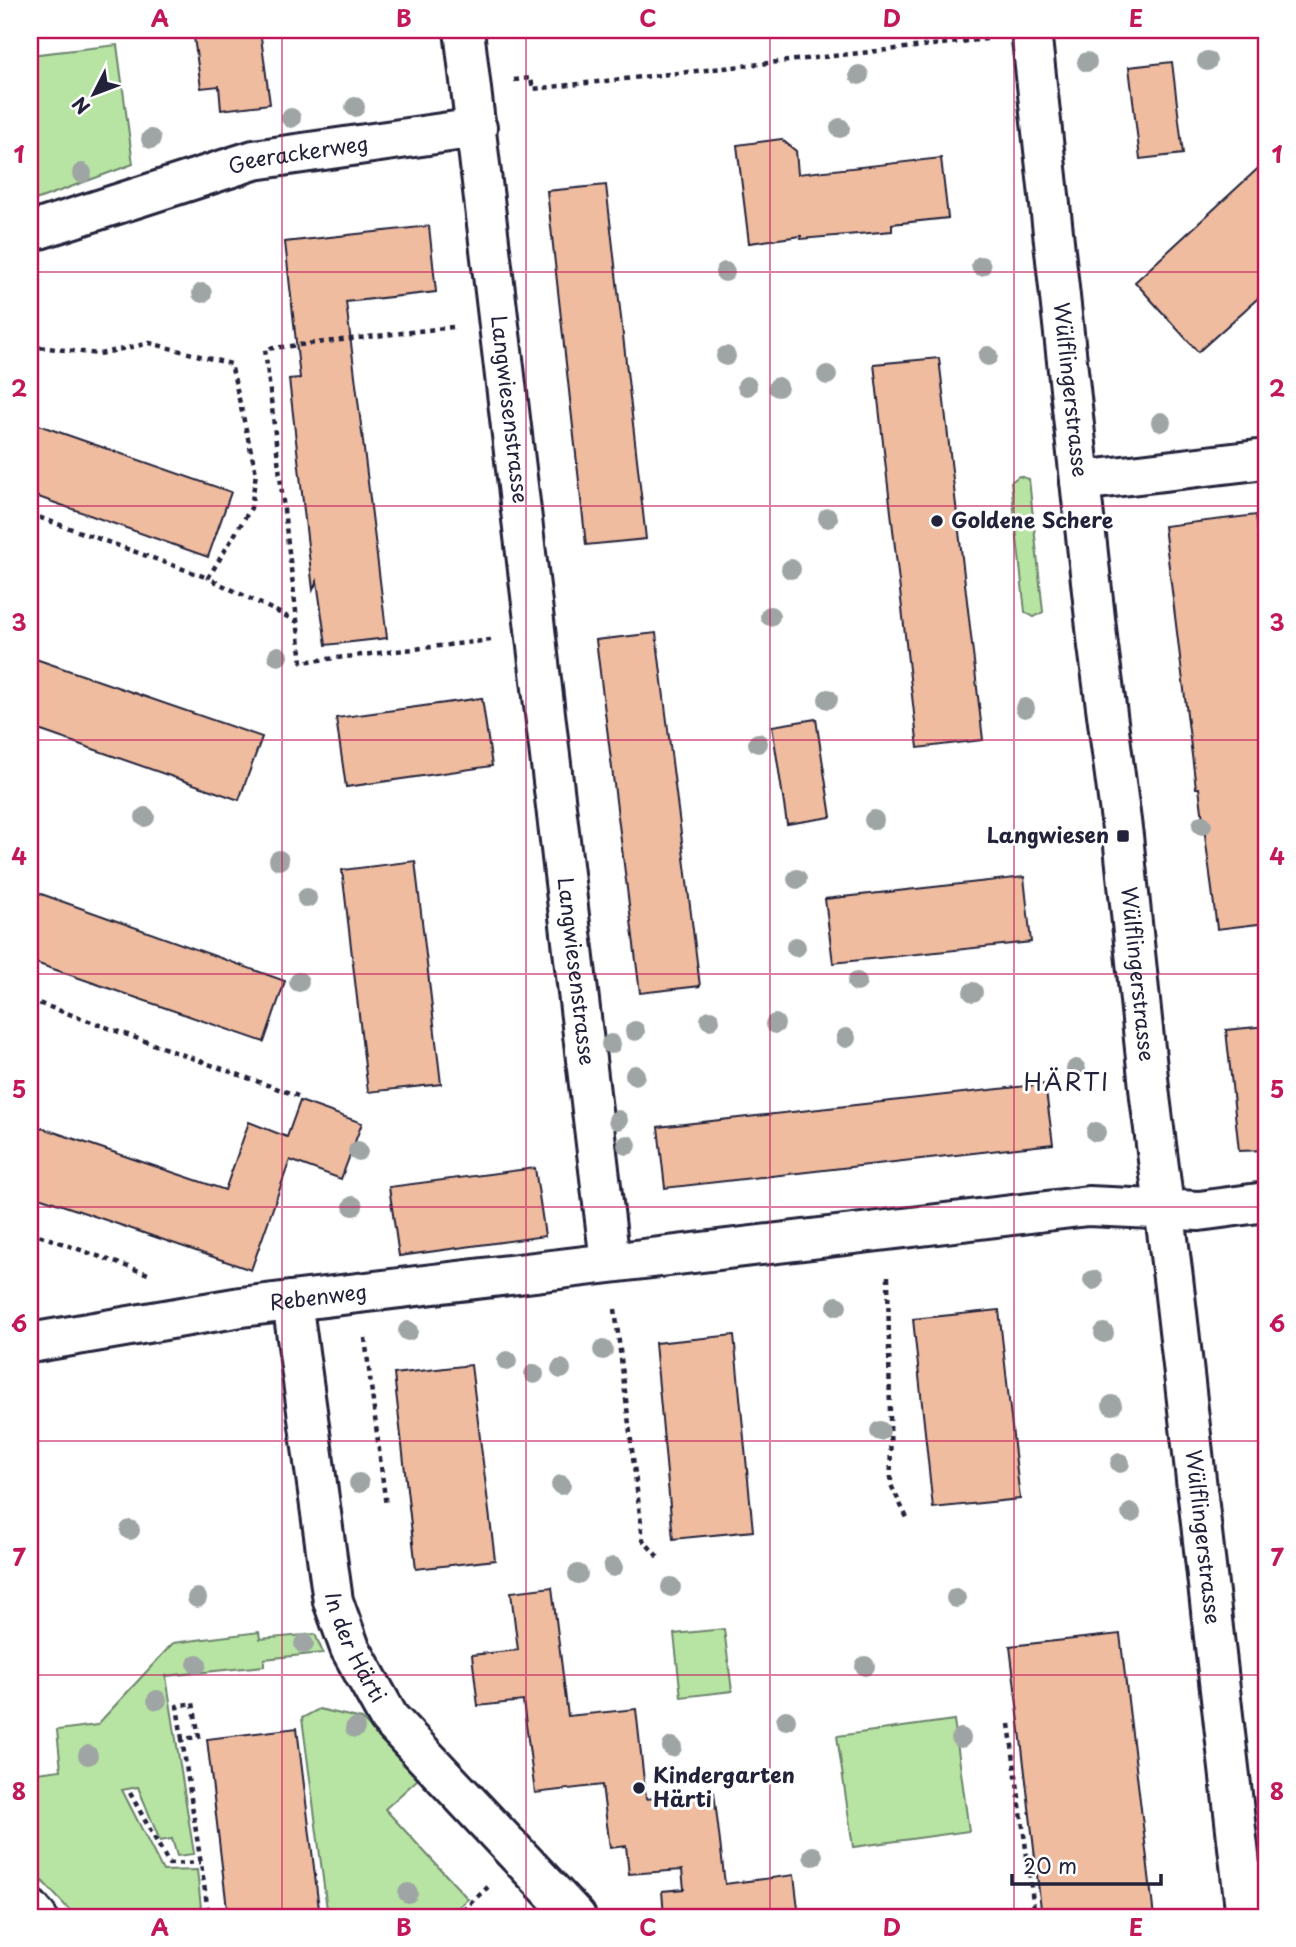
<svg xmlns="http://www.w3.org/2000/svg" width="1296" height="1947" viewBox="0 0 1296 1947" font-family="'Playpen Sans',sans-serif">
  <rect width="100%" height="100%" fill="#fff"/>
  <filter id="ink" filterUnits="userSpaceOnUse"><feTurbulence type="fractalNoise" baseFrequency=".0143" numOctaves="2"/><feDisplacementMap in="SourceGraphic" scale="14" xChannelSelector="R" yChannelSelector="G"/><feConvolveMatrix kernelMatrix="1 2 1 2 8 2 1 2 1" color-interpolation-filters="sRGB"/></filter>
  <g filter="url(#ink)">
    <g fill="#b7e4a2" stroke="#6c836e" stroke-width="2">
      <path d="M117 45 133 164 30 202V55Z"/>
      <path d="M1019 476 1029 479 1043 612 1034 617 1025 612 1011 482Z"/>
      <path d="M724 1629 732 1691 681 1697 674 1634Z"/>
      <path d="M259 1632 260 1639 315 1634 323 1653 264 1659V1666L166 1676 194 1854 177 1856 172 1839 160 1841 138 1787 122 1790 163 1871 197 1870 202 1917H76L30 1868V1774L61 1770 57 1730 97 1725 173 1643Z"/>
      <path d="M319 1709 362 1719 418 1779 385 1809 468 1899 447 1917H328L302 1718Z"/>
      <path d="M954 1720 969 1831 853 1847 837 1736Z"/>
    </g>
    <g fill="#efbca0" stroke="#22223b" stroke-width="2">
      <path d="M193 30H260L270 104 221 110 219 86 201 88Z"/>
      <path d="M1172 62 1183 154 1140 159 1129 67Z"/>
      <path d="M781 139 796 151 798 174 941 158 948 218 892 224V231L801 239V236L749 243 737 145Z"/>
      <path d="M1266 161V291L1198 352 1135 282Z"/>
      <path d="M606 185 646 539 586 545 547 191Z"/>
      <path d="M429 226 436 292 346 302 387 638 326 645 317 581 313 590 289 379 300 378 285 242Z"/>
      <path d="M939 358 983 740 918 748 874 364Z"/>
      <path d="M30 422 231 492 208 557 30 494Z"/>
      <path d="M1256 515 1266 602V780L1259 781 1266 843V923L1217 929 1199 788H1196L1164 526Z"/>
      <path d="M656 633 700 986 640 993 596 640Z"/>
      <path d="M30 657 262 737 239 800 30 727Z"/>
      <path d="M482 698 492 766 346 787 336 718Z"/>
      <path d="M816 719 831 817 787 824 772 726Z"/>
      <path d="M415 861 441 1084 368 1092 342 870Z"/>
      <path d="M1024 877 1031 942 833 963 825 899Z"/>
      <path d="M30 890 285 981 264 1042 30 961Z"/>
      <path d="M1266 1026V1150L1239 1151 1226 1030Z"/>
      <path d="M1045 1084 1053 1144 665 1188 658 1127Z"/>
      <path d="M300 1101 362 1123 341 1179 290 1160 251 1270 30 1194V1124L225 1190 249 1122 287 1137Z"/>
      <path d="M535 1168 545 1236 399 1256 389 1187Z"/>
      <path d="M999 1310 1020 1499 933 1508 913 1319Z"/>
      <path d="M734 1335 753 1531 673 1539 655 1343Z"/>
      <path d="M471 1365 495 1560 416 1569 394 1374Z"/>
      <path d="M552 1587 568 1716 636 1709 646 1799 714 1792 725 1884 794 1875 799 1917H664L662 1891 684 1889 682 1870 629 1874 626 1846 610 1848 602 1785 535 1793 523 1701 478 1706 472 1655 518 1650 511 1592Z"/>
      <path d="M1120 1634 1154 1917H1042L1010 1646Z"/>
      <path d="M297 1728 320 1917H228L207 1739Z"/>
    </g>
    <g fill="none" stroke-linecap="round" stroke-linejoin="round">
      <g stroke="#22223b" stroke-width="44">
        <g id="street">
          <path id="s1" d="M464 30 610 1262"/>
          <path id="s2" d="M30 232 254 160 477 128"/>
          <path d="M1080 481 1266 459"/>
          <path id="s3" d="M292 1301 333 1601 350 1648 389 1718 576 1917"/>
          <path id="s4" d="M30 1343 241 1307 1088 1206 1199 1211 1266 1202"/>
        </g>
      </g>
      <g stroke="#22223b" stroke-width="44">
        <g id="secondary">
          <path id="s5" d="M1031 30 1098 646 1123 836 1150 1097 1173 1278 1246 1917"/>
        </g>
      </g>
      <g stroke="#22223b" stroke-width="44">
        <path id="primary" d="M30 1909 37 1917"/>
      </g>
      <g stroke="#22223b" stroke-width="4.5" stroke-dasharray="5 5" stroke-linecap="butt">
        <path d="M514 80 531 78 533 89 987 39"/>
        <path d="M453 327 265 349 302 662 491 640"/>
        <path d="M30 346 99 354 150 343 231 364 256 473 251 508 208 578 298 622"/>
        <path d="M30 514 208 578"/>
        <path d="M30 1000 298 1096"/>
        <path d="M30 1232 151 1275"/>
        <path d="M888 1276 891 1485 908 1520"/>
        <path d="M615 1309 643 1540 659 1558"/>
        <path d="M365 1338 386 1506"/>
        <path d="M1009 1724 1034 1908 1031 1917"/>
        <path d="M182 1739 177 1706 193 1703 199 1737 182 1739 209 1917"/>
        <path d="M130 1793 169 1864 201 1862"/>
        <path d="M455 1917 488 1887"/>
      </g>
      <use href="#street" stroke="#fff" stroke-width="38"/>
      <use href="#secondary" stroke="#fff" stroke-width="38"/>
      <use href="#primary" stroke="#fff" stroke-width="38"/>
    </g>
    <g fill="#9ea5a4">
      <circle cx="1207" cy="61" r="10"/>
      <circle cx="1087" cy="62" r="10"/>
      <circle cx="859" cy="75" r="10"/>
      <circle cx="355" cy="107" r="10"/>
      <circle cx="291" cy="118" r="10"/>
      <circle cx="840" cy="128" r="10"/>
      <circle cx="151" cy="139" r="10"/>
      <circle cx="82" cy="173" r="10"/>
      <circle cx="981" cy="266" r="10"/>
      <circle cx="725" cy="272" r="10"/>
      <circle cx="202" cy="293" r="10"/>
      <circle cx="726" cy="356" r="10"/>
      <circle cx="988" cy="356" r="10"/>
      <circle cx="827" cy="375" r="10"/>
      <circle cx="747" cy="386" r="10"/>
      <circle cx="778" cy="387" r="10"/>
      <circle cx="1161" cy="422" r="10"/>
      <circle cx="828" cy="518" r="10"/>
      <circle cx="791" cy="569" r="10"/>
      <circle cx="770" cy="616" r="10"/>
      <circle cx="278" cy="656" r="10"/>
      <circle cx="828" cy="699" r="10"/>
      <circle cx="1025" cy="708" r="10"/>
      <circle cx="758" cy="743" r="10"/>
      <circle cx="145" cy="817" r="10"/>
      <circle cx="874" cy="820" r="10"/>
      <circle cx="1202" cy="825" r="10"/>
      <circle cx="279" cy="860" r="10"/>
      <circle cx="797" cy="879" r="10"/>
      <circle cx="307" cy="898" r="10"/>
      <circle cx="796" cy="947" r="10"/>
      <circle cx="299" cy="982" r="10"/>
      <circle cx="857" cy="982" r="10"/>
      <circle cx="973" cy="992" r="10"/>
      <circle cx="710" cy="1020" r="10"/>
      <circle cx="775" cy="1024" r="10"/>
      <circle cx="635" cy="1031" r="10"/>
      <circle cx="846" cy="1038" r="10"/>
      <circle cx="611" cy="1044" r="10"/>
      <circle cx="1076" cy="1069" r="10"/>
      <circle cx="635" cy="1075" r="10"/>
      <circle cx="618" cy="1120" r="10"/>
      <circle cx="1096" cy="1132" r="10"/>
      <circle cx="627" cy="1145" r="10"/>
      <circle cx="358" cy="1151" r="10"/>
      <circle cx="353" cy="1206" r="10"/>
      <circle cx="1093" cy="1280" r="10"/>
      <circle cx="837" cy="1306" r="10"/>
      <circle cx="408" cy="1331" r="10"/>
      <circle cx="1104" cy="1333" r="10"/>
      <circle cx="603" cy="1350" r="10"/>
      <circle cx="507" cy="1361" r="10"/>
      <circle cx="561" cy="1369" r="10"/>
      <circle cx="534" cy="1374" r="10"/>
      <circle cx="1112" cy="1405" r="10"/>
      <circle cx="880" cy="1431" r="10"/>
      <circle cx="1120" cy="1463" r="10"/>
      <circle cx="359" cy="1483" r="10"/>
      <circle cx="561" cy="1485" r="10"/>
      <circle cx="1131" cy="1513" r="10"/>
      <circle cx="130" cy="1530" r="10"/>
      <circle cx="613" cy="1567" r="10"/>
      <circle cx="578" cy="1574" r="10"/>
      <circle cx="671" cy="1587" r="10"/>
      <circle cx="197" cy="1598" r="10"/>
      <circle cx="956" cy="1598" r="10"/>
      <circle cx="304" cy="1644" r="10"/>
      <circle cx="197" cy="1664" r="10"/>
      <circle cx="865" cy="1666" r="10"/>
      <circle cx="157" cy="1700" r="10"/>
      <circle cx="786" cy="1720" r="10"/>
      <circle cx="355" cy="1728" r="10"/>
      <circle cx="961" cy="1738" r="10"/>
      <circle cx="672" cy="1747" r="10"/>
      <circle cx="88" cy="1755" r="10"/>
      <circle cx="813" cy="1856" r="10"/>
      <circle cx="408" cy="1893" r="10"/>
    </g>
  </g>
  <path fill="none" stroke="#c2185b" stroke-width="2" stroke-opacity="0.55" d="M282 30V1917M526 30V1917M770 30V1917M1014 30V1917M30 272H1266M30 506H1266M30 740H1266M30 974H1266M30 1207H1266M30 1441H1266M30 1675H1266"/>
  <g fill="#22223b" stroke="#fff" stroke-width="2.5">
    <circle cx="937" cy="521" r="7"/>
    <rect x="1116" y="829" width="14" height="14" rx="3.5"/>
    <circle cx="639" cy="1788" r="7"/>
  </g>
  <g text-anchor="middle" stroke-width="6" stroke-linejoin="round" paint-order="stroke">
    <g font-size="21" fill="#22223b" stroke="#fff">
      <text dy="7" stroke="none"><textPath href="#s2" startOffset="280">Geerackerweg</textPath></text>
      <text dy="7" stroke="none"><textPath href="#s5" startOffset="362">Wülflingerstrasse</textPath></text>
      <text dy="7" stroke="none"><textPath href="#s1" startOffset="382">Langwiesenstrasse</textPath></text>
      <text dy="7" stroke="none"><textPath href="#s1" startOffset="948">Langwiesenstrasse</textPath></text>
      <text dy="7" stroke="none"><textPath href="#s5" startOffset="950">Wülflingerstrasse</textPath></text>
      <text dy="7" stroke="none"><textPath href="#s4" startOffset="292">Rebenweg</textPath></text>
      <text dy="7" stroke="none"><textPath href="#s5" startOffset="1517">Wülflingerstrasse</textPath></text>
      <text dy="7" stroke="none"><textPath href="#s3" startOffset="354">In der Härti</textPath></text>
    </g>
    <g font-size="21" font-weight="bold" fill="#22223b" stroke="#fff" text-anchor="start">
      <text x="951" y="528">Goldene Schere</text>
      <text x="1109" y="843" text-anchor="end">Langwiesen</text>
      <text x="653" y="1783">Kindergarten<tspan x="653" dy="24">Härti</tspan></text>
    </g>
    <g font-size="24" letter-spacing="2" fill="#22223b" stroke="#fff">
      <text x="1067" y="1091">HÄRTI</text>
    </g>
  </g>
  <rect width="1296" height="1947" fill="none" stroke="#fff" stroke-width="77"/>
  <g transform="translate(94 94) rotate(228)" stroke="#ffffff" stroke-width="5" paint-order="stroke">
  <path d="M0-5L12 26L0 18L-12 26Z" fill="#22223b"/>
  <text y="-10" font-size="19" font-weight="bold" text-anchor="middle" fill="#22223b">N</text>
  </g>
  <path d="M1012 1874v10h149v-10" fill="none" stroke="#22223b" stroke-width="3.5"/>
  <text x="1023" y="1874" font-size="21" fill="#22223b" stroke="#ffffff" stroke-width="5" paint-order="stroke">20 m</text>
  <rect x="38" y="38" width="1220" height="1871" fill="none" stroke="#c2185b" stroke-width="2.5"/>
  <g font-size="23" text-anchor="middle" font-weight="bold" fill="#c2185b">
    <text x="160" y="27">A</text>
    <text x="404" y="27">B</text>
    <text x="648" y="27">C</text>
    <text x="892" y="27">D</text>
    <text x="1136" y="27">E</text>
    <text x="19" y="163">1</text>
    <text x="1277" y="163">1</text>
    <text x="19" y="397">2</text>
    <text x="1277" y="397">2</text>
    <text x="19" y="631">3</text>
    <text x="1277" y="631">3</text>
    <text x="19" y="865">4</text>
    <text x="1277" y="865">4</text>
    <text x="19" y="1098">5</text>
    <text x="1277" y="1098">5</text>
    <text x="19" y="1332">6</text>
    <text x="1277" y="1332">6</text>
    <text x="19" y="1566">7</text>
    <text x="1277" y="1566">7</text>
    <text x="19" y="1800">8</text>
    <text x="1277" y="1800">8</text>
    <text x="160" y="1936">A</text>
    <text x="404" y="1936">B</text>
    <text x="648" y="1936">C</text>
    <text x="892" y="1936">D</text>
    <text x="1136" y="1936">E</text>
  </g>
</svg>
